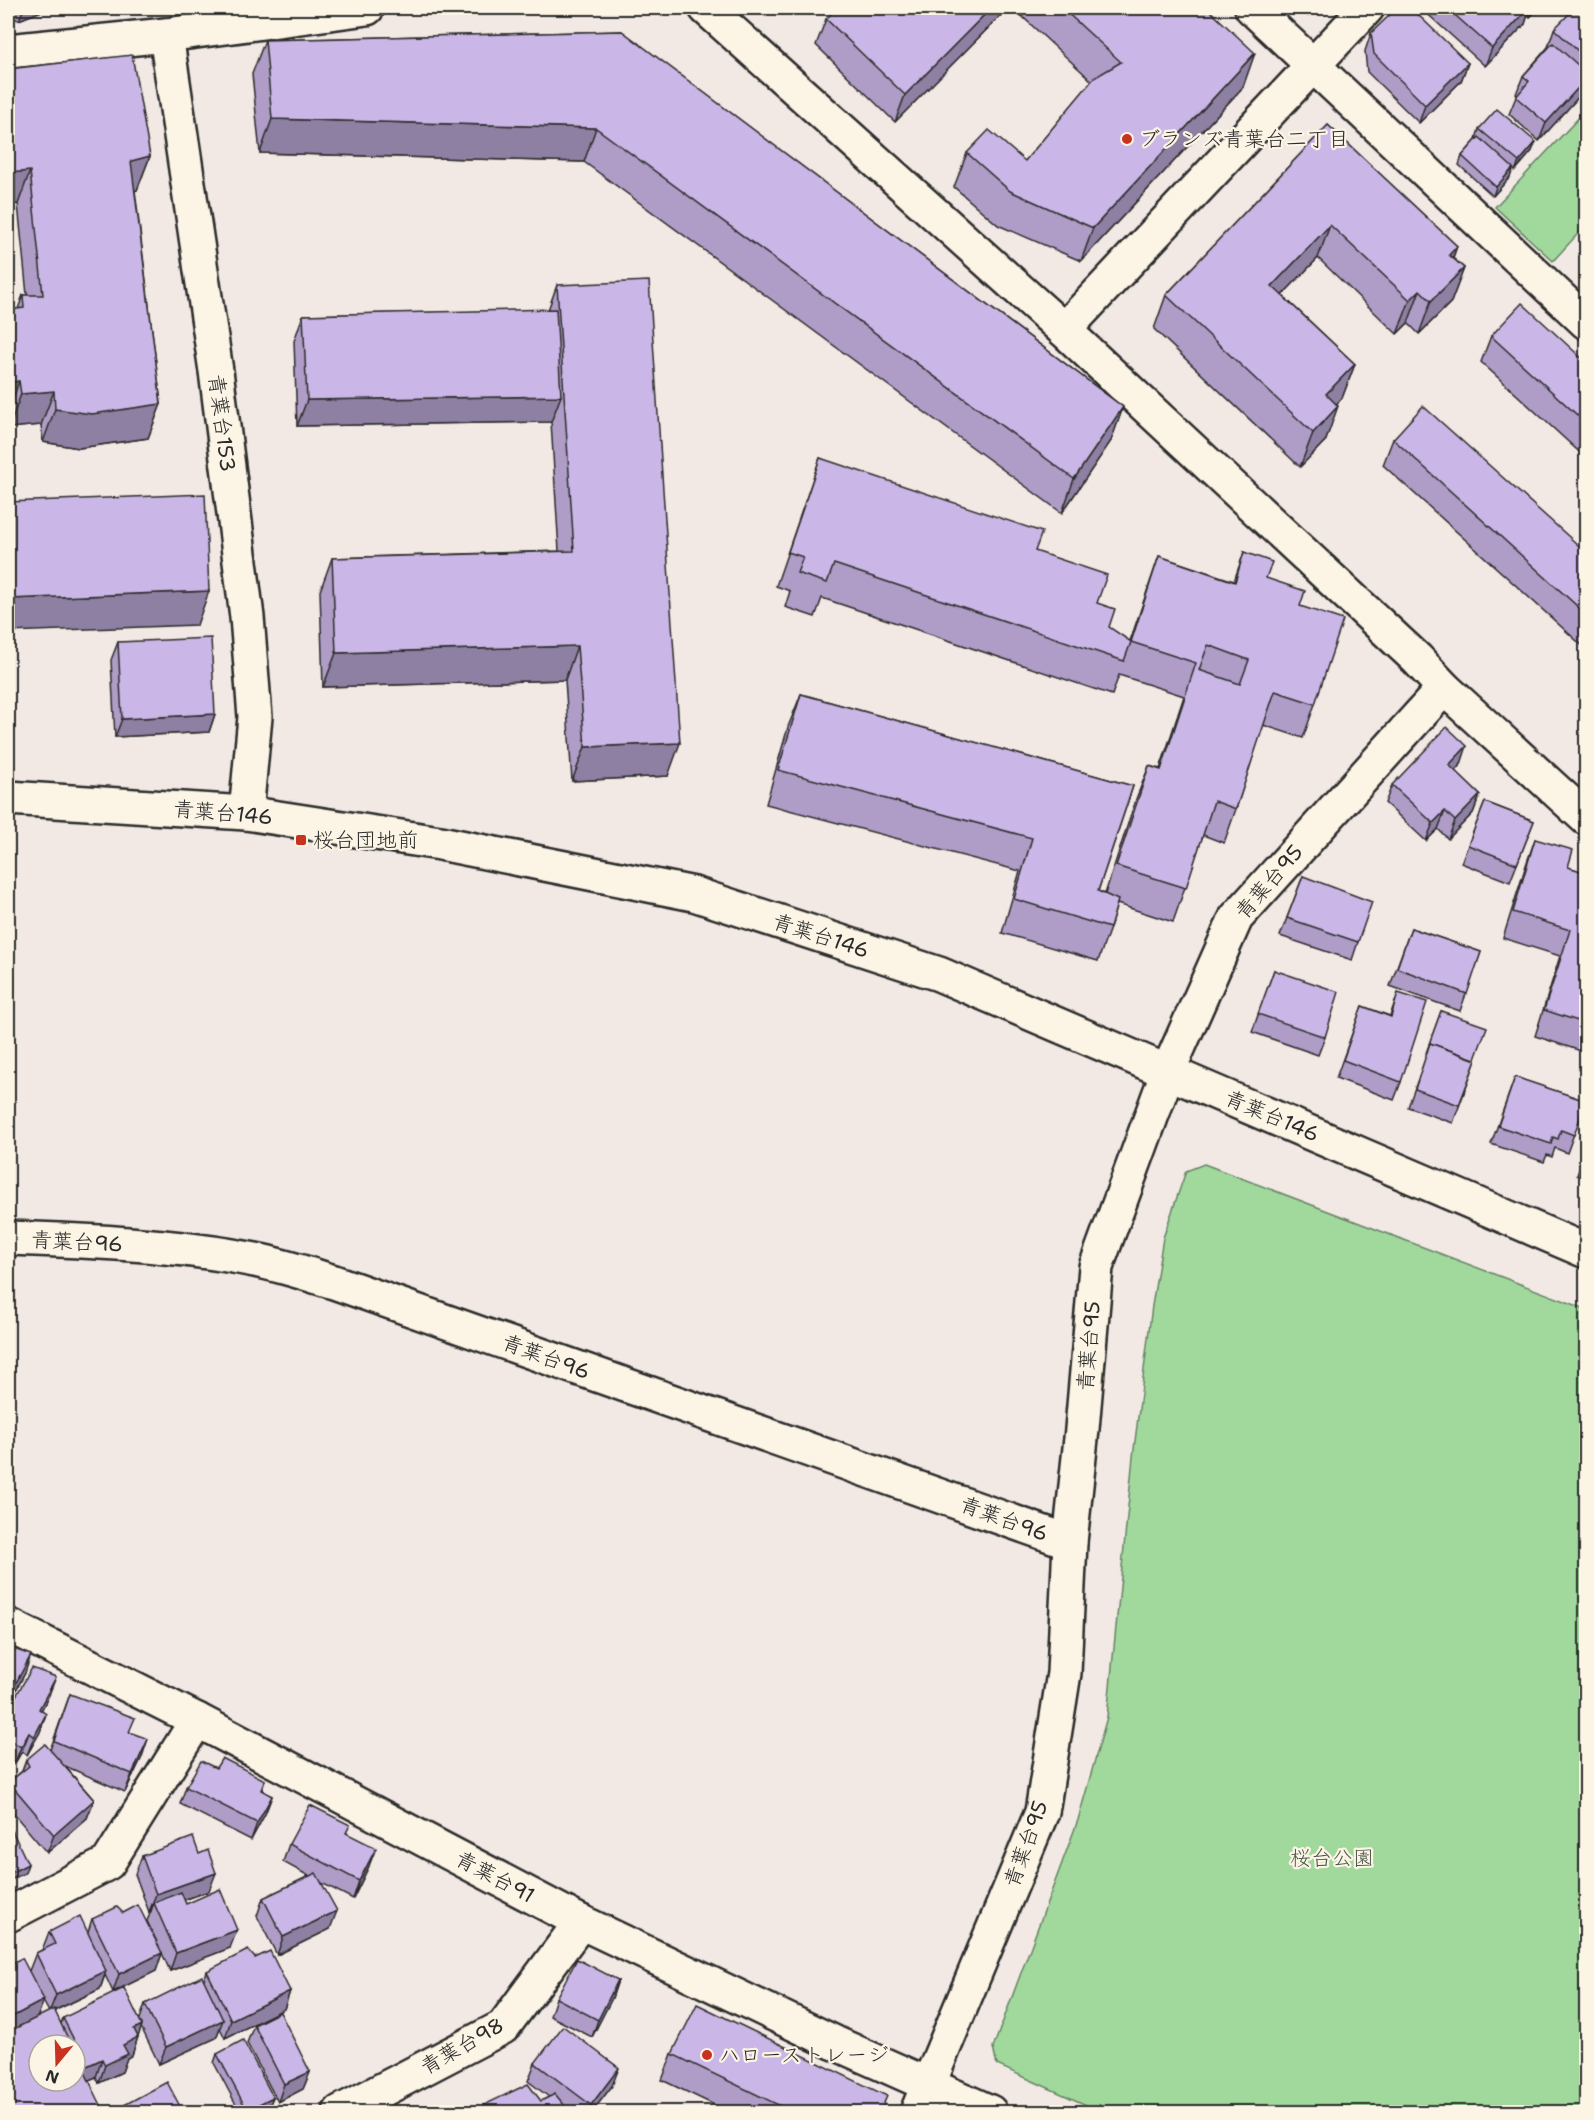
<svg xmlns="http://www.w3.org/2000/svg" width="1594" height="2120" viewBox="0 0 1594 2120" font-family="'Shantell Sans','Klee One',sans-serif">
  <rect width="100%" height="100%" fill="#f2e9e5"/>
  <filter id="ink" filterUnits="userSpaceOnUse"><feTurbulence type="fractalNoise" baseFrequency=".0167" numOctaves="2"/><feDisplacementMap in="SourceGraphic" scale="12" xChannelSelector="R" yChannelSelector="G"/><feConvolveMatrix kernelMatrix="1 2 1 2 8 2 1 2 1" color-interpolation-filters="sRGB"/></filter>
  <g filter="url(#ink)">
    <g fill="#a1d99d" stroke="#668264" stroke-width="1.5">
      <path d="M1586 110V225L1553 261 1495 207Z"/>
      <path d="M1204 1164 1586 1309V2112H1102L997 2065 993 2048 1078 1820 1107 1717 1133 1457 1152 1306 1163 1238 1186 1171Z"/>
    </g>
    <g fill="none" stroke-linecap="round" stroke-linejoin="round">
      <g stroke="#2b2b2b" stroke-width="38">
        <g id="minor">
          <path d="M706 8 1064 330 1417 659 1444 688 1586 818"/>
          <path d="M1252 8 1586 322"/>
          <path d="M166 35 216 371 247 617 255 717 246 813"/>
          <path d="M8 51 166 35 367 8"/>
          <path d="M1064 330 1367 8"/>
          <path d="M8 798 246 813 440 843 694 894 939 974 1586 1251"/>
          <path d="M8 1238C90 1241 173 1244 255 1260 281 1265 308 1274 334 1282L1070 1542"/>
          <path d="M8 1625 197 1720 581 1922 835 2043 990 2112"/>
          <path d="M8 1915 108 1863 197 1720"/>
          <path d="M340 2112 503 2027 581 1922"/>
          <path d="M917 2112 1042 1812 1064 1673 1070 1542 1082 1429 1096 1267 1168 1071 1236 918 1444 688"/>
        </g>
      </g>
      <use href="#minor" stroke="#fcf5e5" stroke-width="33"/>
    </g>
    <g fill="#af9dc7" stroke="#2b2b2b" stroke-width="1.5" fill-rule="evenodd">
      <path d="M8 8H49L19 20 8 17Z"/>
      <path d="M1008 8 895 122 816 45 826 19Z"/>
      <path d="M1013 8H1207L1243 87 1081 261 998 225 954 187 967 153 1025 161 1092 81Z"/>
      <path d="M1299 8H1317L1308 16Z"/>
      <path d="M1421 8H1539L1530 17 1528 14 1525 24 1485 66Z"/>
      <path d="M1587 8V83L1582 93 1539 141 1509 114 1516 97 1517 95 1516 94 1523 76 1548 47 1554 29Z"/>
      <path d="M622 31 1123 407 1111 441 1062 513 584 162 260 153 252 74 265 40Z"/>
      <path d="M1371 33 1468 63 1461 81 1419 123 1367 72 1365 51Z"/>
      <path d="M8 69 150 156 137 190H135L161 404 148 438 79 448 43 442 41 425 9 428 8 418V310L18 309 23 295H27L18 204 8 205Z"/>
      <path d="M1328 125 1457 246 1453 258 1464 268 1451 302 1419 334 1408 323 1397 334 1318 258 1282 295 1355 364 1342 398 1336 404 1326 440 1300 467 1154 329 1166 295Z"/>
      <path d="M1479 129 1532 151 1515 171 1513 169 1510 177 1493 196 1459 165 1462 156 1477 139H1476Z"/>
      <path d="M557 285 668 776 572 781 565 680 323 687 320 591 332 558 559 551 551 422 297 426 294 341 303 315 548 310Z"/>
      <path d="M1491 336 1587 363V459L1481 362Z"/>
      <path d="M1393 439 1587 553V650L1383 465Z"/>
      <path d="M820 458 1035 551 1097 603 1109 627 1130 641 1159 556 1234 581 1244 552 1266 578 1300 606 1315 704 1303 738 1263 725 1236 809 1224 843 1203 835 1173 922 1117 904 1110 928 1098 961 1002 933 1020 871 766 804 788 727 801 694 1133 786 1098 891 1105 894 1136 799 1149 766 1160 769 1184 696 1119 675 1112 695 822 598 815 617 785 607 790 591 776 586Z"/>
      <path d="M118 642 215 714 209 732 115 737 111 660Z"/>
      <path d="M1461 764 1455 771 1480 795 1473 813 1448 839 1438 829 1426 841 1385 803 1392 785Z"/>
      <path d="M1485 802 1534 821 1510 882 1461 863Z"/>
      <path d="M1535 839 1568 867 1587 873V1053L1535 1036 1560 956 1503 938 1526 865Z"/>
      <path d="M1303 876 1358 942 1352 960 1280 936Z"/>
      <path d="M1411 928 1481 952 1460 1011 1390 986Z"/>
      <path d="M1274 970 1325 1037 1318 1055 1252 1032Z"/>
      <path d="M1398 993 1401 1082 1394 1100 1336 1078 1362 1006 1390 1016Z"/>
      <path d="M1441 1011 1476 1060 1453 1123 1408 1107 1427 1054 1426 1053Z"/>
      <path d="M1515 1077 1586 1101 1567 1153 1555 1148 1552 1157 1547 1155 1544 1162 1491 1144Z"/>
      <path d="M1587 1147V1179L1577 1175Z"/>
      <path d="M8 1647 25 1673 8 1705Z"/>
      <path d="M70 1694 130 1732 142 1757 125 1792 65 1766 94 1800 87 1818 47 1853 8 1807V1785L9 1782 22 1771 26 1760 50 1750Z"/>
      <path d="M49 1695 41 1711 46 1714 40 1732 27 1755 22 1751 14 1765 8 1761V1710Z"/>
      <path d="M216 1768 265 1780 262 1790 272 1796 265 1814 251 1840 180 1804 186 1787Z"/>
      <path d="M347 1833 369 1866 353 1899 322 1883 330 1929 277 1955 257 1916 263 1898 309 1876 283 1862 289 1844Z"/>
      <path d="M142 1856 209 1891 184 1900 186 1904 230 1948 170 1971 162 1953 156 1971 113 1992 105 1975 100 1989 54 2011 61 2024 63 2018 140 2019 145 2004 204 1980 207 1971 255 1958 290 1991 284 2009 225 2038 220 2028 216 2038 159 2064 141 2027 132 2055 127 2058 122 2072 99 2083 96 2077 8 2112 29 1971 36 1953 42 1950 49 1932H88L92 1919 123 1913 157 1942 147 1921 151 1911 149 1912 135 1874ZM43 2001 49 2012 37 2018ZM39 2045H75V2081Z"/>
      <path d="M618 1980 612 1998 592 2037 550 2016 556 1998Z"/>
      <path d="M254 2025 310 2072 303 2089 278 2102 247 2043Z"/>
      <path d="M217 2054 273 2097 269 2106 257 2112H240L214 2063Z"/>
      <path d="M672 2054 881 2112H729L662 2080Z"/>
      <path d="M535 2063 612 2086 592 2112H481L484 2105 541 2101 549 2097 528 2081Z"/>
    </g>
    <g fill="#8e80a2" stroke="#2b2b2b" stroke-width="1.5">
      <path d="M24 8H49L19 20Z"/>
      <path d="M991 8H1008L895 122 905 95Z"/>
      <path d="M1311 8H1317L1308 16Z"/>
      <path d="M1529 8H1530L1525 24 1485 66 1492 48Z"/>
      <path d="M1534 8H1539L1530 17Z"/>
      <path d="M1255 53 1243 87 1081 261 1093 228Z"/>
      <path d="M1468 63 1461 81 1419 123 1425 105Z"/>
      <path d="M1587 78V81L1582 93 1539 141 1546 123Z"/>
      <path d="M272 119 596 128 584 162 260 153Z"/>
      <path d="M1536 142 1532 151 1515 171 1519 162Z"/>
      <path d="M150 156 137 190 119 194 131 161Z"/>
      <path d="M1513 168 1510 177 1493 196 1496 187Z"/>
      <path d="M30 171 18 204 8 205V173Z"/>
      <path d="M1330 225 1318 258 1259 319 1272 286Z"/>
      <path d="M1457 246 1444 280 1449 255Z"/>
      <path d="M1464 268 1451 302 1419 334 1431 301Z"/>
      <path d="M1420 290 1408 323 1397 334 1410 300Z"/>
      <path d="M1355 364 1342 398 1314 428 1326 394Z"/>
      <path d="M19 381 8 414V383Z"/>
      <path d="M54 391 41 425 9 428 21 394Z"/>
      <path d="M561 396 551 422 297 426 307 400Z"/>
      <path d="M161 404 148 438 79 448 43 442 55 409Z"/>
      <path d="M1338 406 1326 440 1300 467 1313 433Z"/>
      <path d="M1123 407 1111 441 1062 513 1074 479Z"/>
      <path d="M209 591 197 625 8 632V599Z"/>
      <path d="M577 646 565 680 323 687 336 653Z"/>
      <path d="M215 714 209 732 115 737 122 719Z"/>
      <path d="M680 743 668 776 572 781 585 747Z"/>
      <path d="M1467 746 1461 764 1443 783 1449 765Z"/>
      <path d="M1480 795 1473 813 1448 839 1455 821Z"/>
      <path d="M1445 811 1438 829 1426 841 1433 823Z"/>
      <path d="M31 1655 25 1673 8 1705 13 1688Z"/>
      <path d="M56 1677 49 1695 33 1727 39 1709Z"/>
      <path d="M46 1714 40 1732 27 1755 34 1737Z"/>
      <path d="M29 1733 22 1751 14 1765 21 1747Z"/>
      <path d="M148 1739 142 1757 125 1792 132 1774Z"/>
      <path d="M272 1796 265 1814 251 1840 257 1823Z"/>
      <path d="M94 1800 87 1818 47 1853 54 1835Z"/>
      <path d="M376 1848 369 1866 353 1899 359 1881Z"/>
      <path d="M28 1864 25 1873 8 1881V1874Z"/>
      <path d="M216 1873 209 1891 157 1909 154 1903 151 1911 149 1912 156 1894Z"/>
      <path d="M337 1911 330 1929 277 1955 283 1937Z"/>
      <path d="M237 1930 230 1948 170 1971 176 1953Z"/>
      <path d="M162 1953 156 1971 113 1992 119 1974Z"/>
      <path d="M106 1971 100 1989 49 2013 56 1995Z"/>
      <path d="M618 1980 612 1998 592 2037 598 2020Z"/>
      <path d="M290 1991 284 2009 225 2038 231 2020Z"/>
      <path d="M44 2000 37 2018 8 2033V2019Z"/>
      <path d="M223 2020 216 2038 159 2064 166 2047Z"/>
      <path d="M142 2025 132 2055 127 2058 122 2072 99 2083 105 2065 123 2045 134 2029Z"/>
      <path d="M102 2059 96 2077 80 2084 87 2066Z"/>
      <path d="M619 2068 612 2086 592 2112H588L591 2105Z"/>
      <path d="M310 2072 303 2089 278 2102 284 2084Z"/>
      <path d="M273 2097 269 2106 257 2112H246L247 2110Z"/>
    </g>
    <g fill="#cbb7e7" stroke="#2b2b2b" stroke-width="1.5" fill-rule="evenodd">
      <path d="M837 8H991L905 95 826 19Z"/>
      <path d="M1062 8H1207L1255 53 1093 228 1010 191 967 153 989 130 1025 161 1094 78 1121 62Z"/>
      <path d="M1397 8H1411L1468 63 1425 105 1374 54 1371 33Z"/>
      <path d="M1447 8H1529L1492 48Z"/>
      <path d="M1575 8H1587V59L1554 29Z"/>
      <path d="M622 31 1123 407 1074 479 596 128 272 119 265 40Z"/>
      <path d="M1553 43 1587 73V78L1546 123 1516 97 1529 81 1523 76Z"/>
      <path d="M132 55 150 156 131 161 161 404 92 414 55 409 54 391 21 394 19 381 8 383V310L24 308 23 295H43L30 171 8 173V69Z"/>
      <path d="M1497 109 1536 142 1519 162 1479 129Z"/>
      <path d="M1328 125 1457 246 1449 255 1464 268 1431 301 1420 290 1410 300 1330 225 1272 286 1355 364 1326 394 1338 406 1313 433 1166 295Z"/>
      <path d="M1479 137 1513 168 1496 187 1462 156Z"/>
      <path d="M649 281 680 743 585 747 577 646 336 653 332 558 574 551 557 285Z"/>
      <path d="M1522 303 1587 363V424L1491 336Z"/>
      <path d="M556 309 561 396 307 400 303 315Z"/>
      <path d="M1423 406 1587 553V615L1393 439Z"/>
      <path d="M820 458 1042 532 1035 551 1107 575 1097 603 1115 609 1109 627 1131 642 1124 661 834 564 827 583 797 573 803 557 788 552Z"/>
      <path d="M205 494 209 591 8 599V502Z"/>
      <path d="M1244 552 1272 562 1266 578 1305 591 1300 606 1343 620 1315 704 1275 691 1236 809 1214 801 1186 888 1116 866 1149 766 1161 770 1196 663 1131 642 1159 556 1235 582ZM1208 645 1249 660 1240 684 1199 670Z"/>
      <path d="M211 638 215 714 122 719 118 642Z"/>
      <path d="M801 694 1133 786 1098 891 1118 900 1110 928 1014 899 1032 838 778 770Z"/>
      <path d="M1447 727 1467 746 1449 765 1480 795 1455 821 1445 811 1433 823 1392 785Z"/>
      <path d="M1485 802 1534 821 1517 864 1468 845Z"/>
      <path d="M1535 839 1573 850 1568 867 1587 873V1024L1544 1010 1570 930 1513 912Z"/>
      <path d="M1303 876 1372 902 1358 942 1287 918Z"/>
      <path d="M1411 928 1481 952 1467 994 1397 968Z"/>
      <path d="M1274 970 1339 992 1325 1037 1258 1014Z"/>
      <path d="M1398 993 1427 1002 1401 1082 1343 1060 1362 1006 1391 1017Z"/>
      <path d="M1441 1011 1487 1027 1475 1059 1430 1043V1044H1429Z"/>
      <path d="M1430 1043 1476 1060 1459 1105 1415 1089Z"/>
      <path d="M1515 1077 1586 1101 1574 1135 1561 1130 1558 1139 1553 1137 1551 1144 1498 1126Z"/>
      <path d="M1587 1148V1169L1580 1166Z"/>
      <path d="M8 1647 31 1655 13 1688 8 1685Z"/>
      <path d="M32 1668 56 1677 39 1709 46 1714 34 1737 29 1733 21 1747 8 1739V1710Z"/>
      <path d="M70 1694 135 1718 129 1732 148 1739 132 1774 54 1741Z"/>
      <path d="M45 1744 94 1800 54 1835 9 1782 29 1766 26 1760Z"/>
      <path d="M222 1758 265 1780 261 1790 272 1796 257 1823 186 1787 201 1761 216 1768Z"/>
      <path d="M310 1805 350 1825 346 1833 376 1848 359 1881 289 1844Z"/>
      <path d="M8 1822 28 1864 8 1874Z"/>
      <path d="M193 1837 199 1854 208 1850 216 1873 156 1894 142 1856Z"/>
      <path d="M316 1873 337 1911 283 1937 263 1898Z"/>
      <path d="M220 1889 237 1930 176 1953 154 1903 181 1892 186 1904Z"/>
      <path d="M138 1905 162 1953 119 1974 92 1919 117 1907 123 1913Z"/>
      <path d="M80 1916 106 1971 56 1995 36 1953 55 1944 49 1932Z"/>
      <path d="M248 1950 255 1958 270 1951 290 1991 231 2020 207 1971Z"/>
      <path d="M22 1958 44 2000 8 2019V1965Z"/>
      <path d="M577 1959 618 1980 598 2020 556 1998Z"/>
      <path d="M202 1976 223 2020 166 2047 145 2004Z"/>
      <path d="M124 1988 142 2025 134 2029 138 2037 123 2045 128 2054 105 2065 102 2059 87 2066 63 2018Z"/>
      <path d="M697 2004 887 2096 880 2112H793L672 2054Z"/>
      <path d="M54 2009 71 2045H39V2081H75V2052L103 2109 96 2112H8V2032Z"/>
      <path d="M280 2012 310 2072 284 2084 254 2025Z"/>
      <path d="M563 2026 619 2068 591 2105 535 2063Z"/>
      <path d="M243 2040 273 2097 247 2110 217 2054Z"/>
      <path d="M167 2082 183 2112H114L113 2111Z"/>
      <path d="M528 2084 541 2101 555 2094 570 2112H488L484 2105Z"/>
      <path d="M464 2106 467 2112H452Z"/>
    </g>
  </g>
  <g fill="#c8321e" stroke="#fcf5e5" stroke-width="2">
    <circle cx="1127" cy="139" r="6"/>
    <rect x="295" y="834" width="12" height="12" rx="3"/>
    <circle cx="707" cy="2055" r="6"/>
  </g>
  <g text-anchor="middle" stroke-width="4.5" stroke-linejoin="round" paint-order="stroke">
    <g font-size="21" fill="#2b2b2b" stroke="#fcf5e5" text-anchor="start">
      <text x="1139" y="146">ブランズ青葉台二丁目</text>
      <text x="313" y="847">桜台団地前</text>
      <text x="719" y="2062">ハローストレージ</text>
    </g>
    <g font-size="21" fill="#2b2b2b" stroke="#fcf5e5">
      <text transform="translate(222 423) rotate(83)" y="7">青葉台153</text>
      <text transform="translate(223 813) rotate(5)" y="7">青葉台146</text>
      <text transform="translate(1269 882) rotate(-49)" y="7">青葉台95</text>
      <text transform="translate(821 936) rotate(18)" y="7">青葉台146</text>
      <text transform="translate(1272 1116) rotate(23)" y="7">青葉台146</text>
      <text transform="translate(77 1242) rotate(3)" y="7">青葉台96</text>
      <text transform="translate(1089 1346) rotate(-85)" y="7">青葉台95</text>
      <text transform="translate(546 1357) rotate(20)" y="7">青葉台96</text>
      <text transform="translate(1004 1519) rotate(20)" y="7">青葉台96</text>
      <text transform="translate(1026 1844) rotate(-70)" y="7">青葉台95</text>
      <text transform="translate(495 1877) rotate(28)" y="7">青葉台91</text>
      <text transform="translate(462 2046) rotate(-30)" y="7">青葉台98</text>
    </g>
    <g font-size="21" fill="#485648" stroke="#fcf5e5">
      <text x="1332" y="1865">桜台公園</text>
    </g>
  </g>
  <rect width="1594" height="2120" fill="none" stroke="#fcf5e5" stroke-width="30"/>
  <rect x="15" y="15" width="1564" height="2090" fill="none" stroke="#2b2b2b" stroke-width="2" filter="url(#ink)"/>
  <g transform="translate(57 2063) rotate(199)"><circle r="28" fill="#fcf5e5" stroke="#a8a49b" stroke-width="1.5"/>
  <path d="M0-4.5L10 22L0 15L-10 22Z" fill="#c8321e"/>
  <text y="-9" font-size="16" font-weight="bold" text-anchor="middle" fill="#2b2b2b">N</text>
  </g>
</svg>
